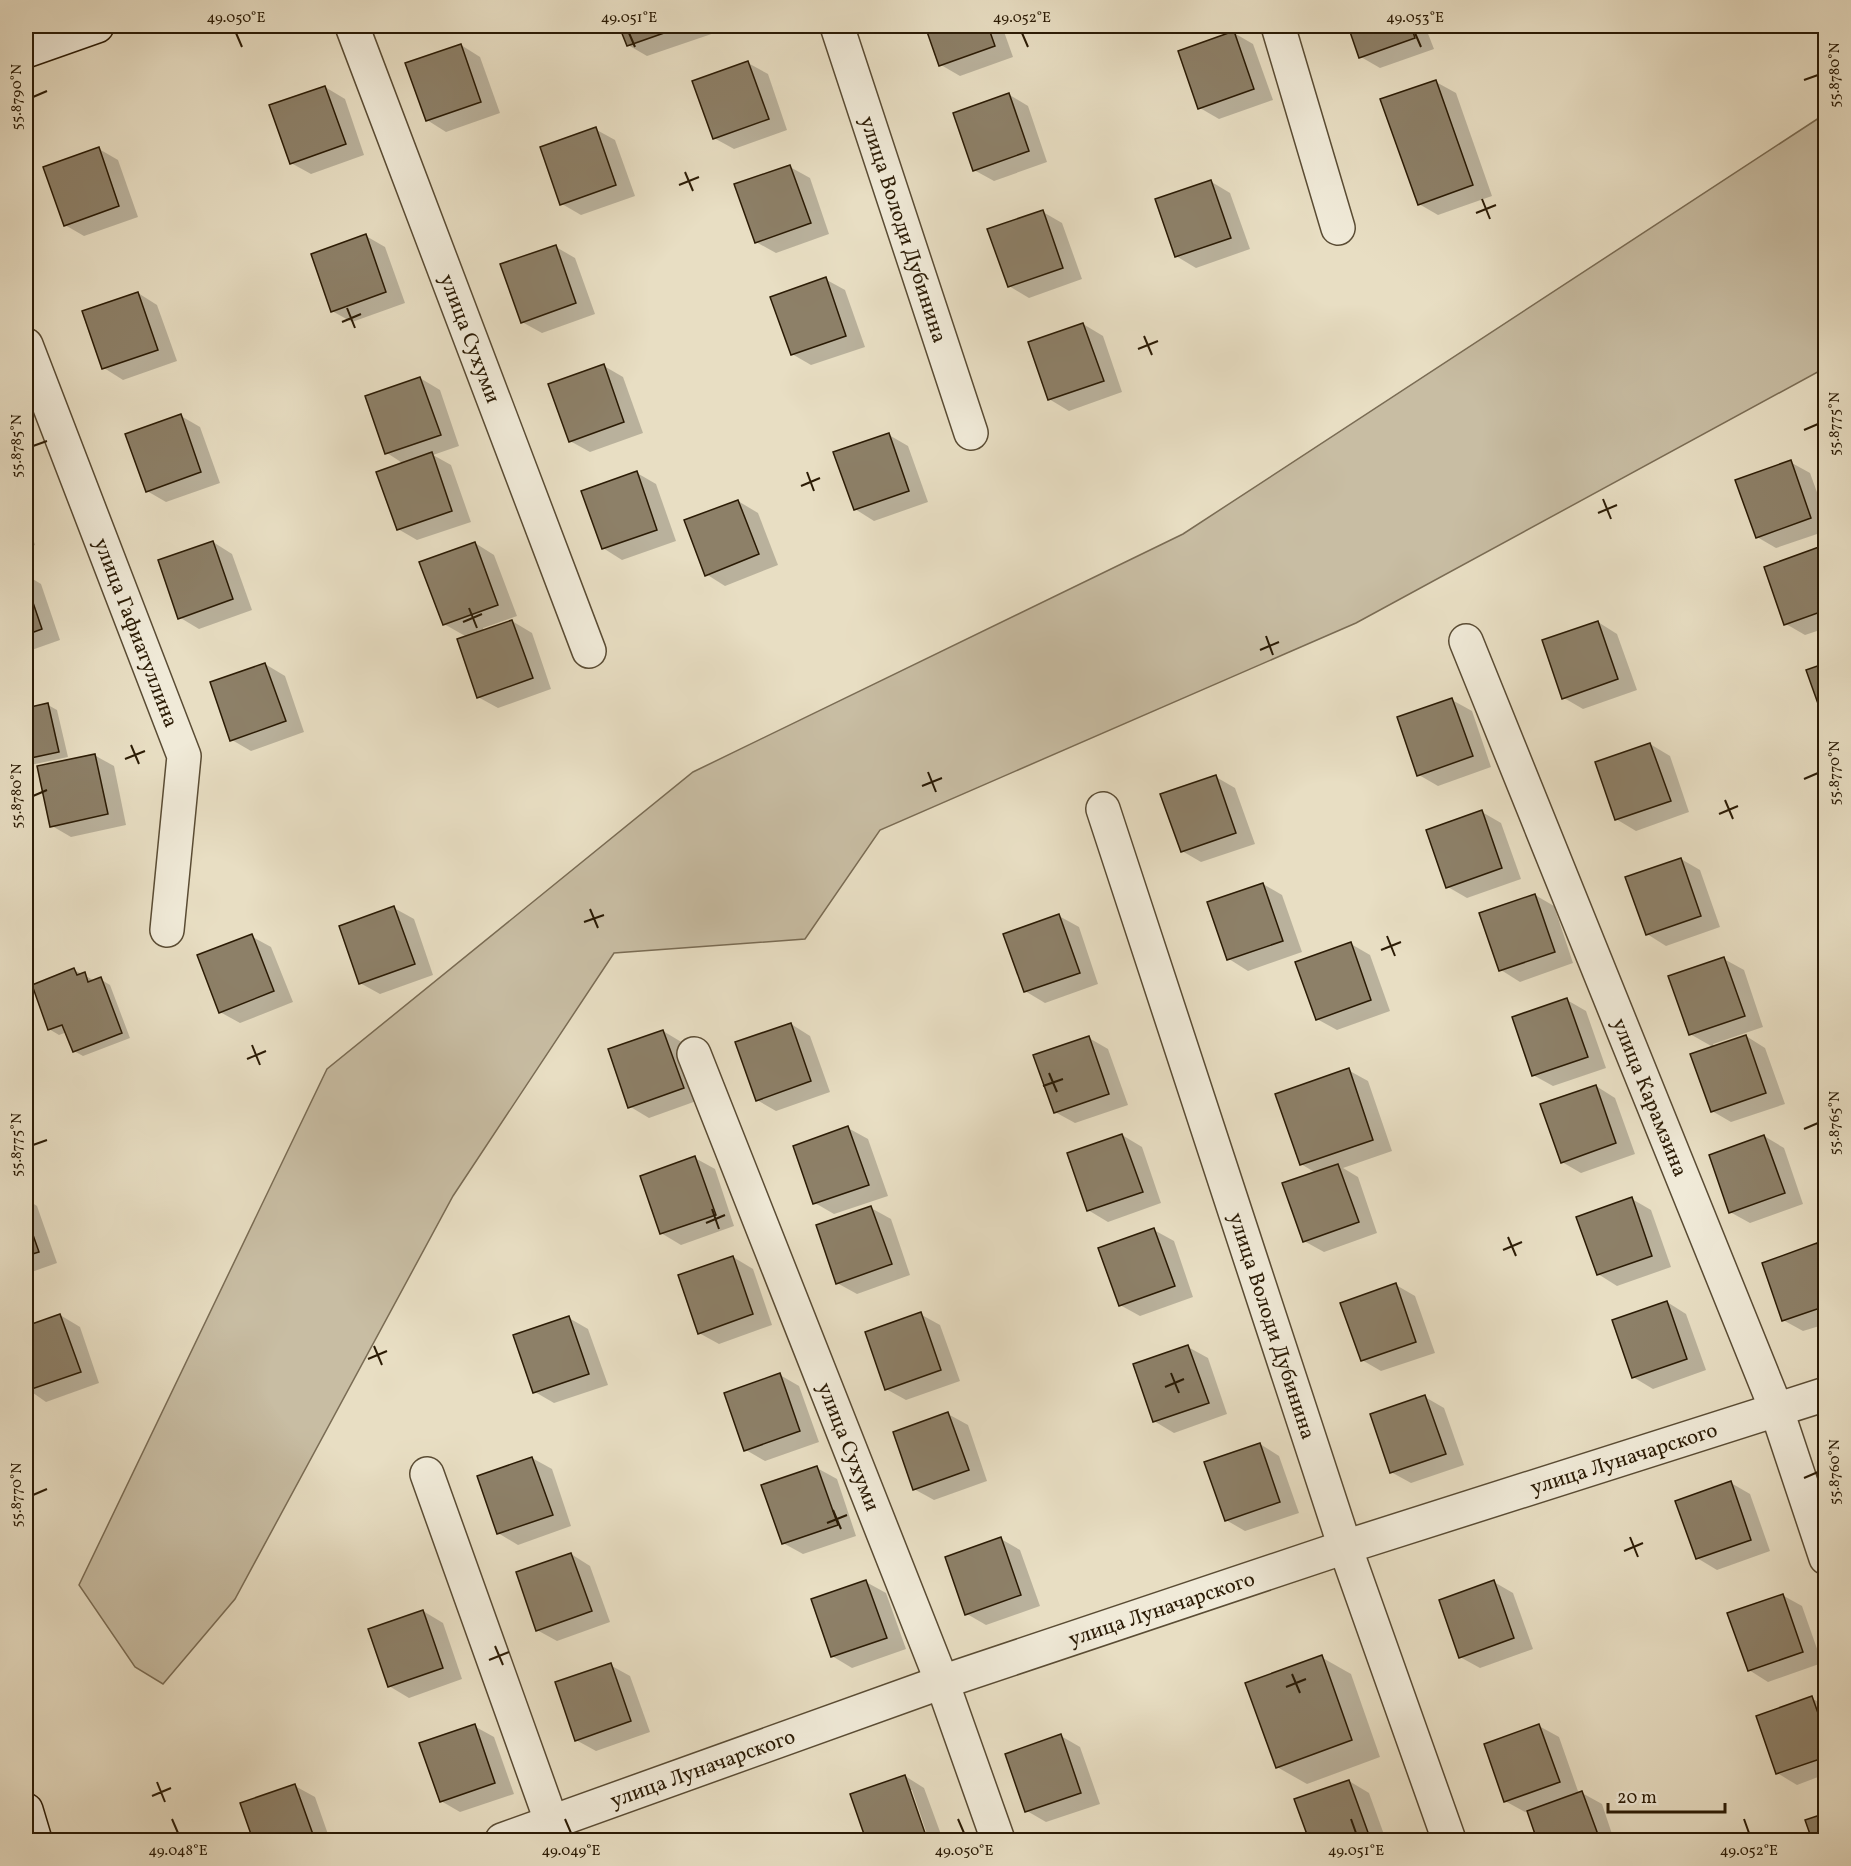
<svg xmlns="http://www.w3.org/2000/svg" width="1851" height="1866" viewBox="0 0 1851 1866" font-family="Vollkorn,serif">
  <rect width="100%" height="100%" fill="#e8dec3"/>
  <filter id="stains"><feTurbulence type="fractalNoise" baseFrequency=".00333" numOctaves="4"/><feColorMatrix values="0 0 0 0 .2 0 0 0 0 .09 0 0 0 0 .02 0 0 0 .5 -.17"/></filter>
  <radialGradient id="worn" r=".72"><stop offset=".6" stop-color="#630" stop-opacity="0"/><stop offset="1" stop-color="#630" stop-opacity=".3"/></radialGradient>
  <path fill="#c8bda3" stroke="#7a6c54" stroke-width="1.5" d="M1825 114V368L1356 623 880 830 805 939 614 953 453 1196 235 1599 163 1684 135 1667 79 1585 327 1069 693 772 1183 534Z"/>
  <g fill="#0003" fill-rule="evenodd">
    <path d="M621 26H735L647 56 628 45Z"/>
    <path d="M927 26H1002L1013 57 960 76 941 65Z"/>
    <path d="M1350 26H1425L1434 49 1380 68 1361 57Z"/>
    <path d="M1234 33 1253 44 1273 100 1219 119 1200 108Z"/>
    <path d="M461 45 480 57 500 113 446 132 427 120Z"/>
    <path d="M748 63 768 74 787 130 734 149 714 138Z"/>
    <path d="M1436 82 1456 93 1492 196 1438 215 1419 204Z"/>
    <path d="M325 87 345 99 364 155 311 174 291 163Z"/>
    <path d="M1008 94 1028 106 1047 162 994 181 974 170Z"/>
    <path d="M595 129 615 140 635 196 581 215 562 204Z"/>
    <path d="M99 149 118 160 138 217 84 236 65 225Z"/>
    <path d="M790 167 810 178 829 234 776 253 756 242Z"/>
    <path d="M1210 181 1230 193 1250 249 1196 268 1176 256Z"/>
    <path d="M1043 212 1062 223 1082 279 1029 298 1009 286Z"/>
    <path d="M366 236 385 247 405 303 352 322 332 311Z"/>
    <path d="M556 247 575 258 595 314 542 333 522 322Z"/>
    <path d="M825 279 845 290 865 347 811 365 792 354Z"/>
    <path d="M138 293 157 305 177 361 123 380 104 368Z"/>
    <path d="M1083 324 1103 336 1122 392 1069 411 1049 399Z"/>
    <path d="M604 366 623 377 643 433 590 452 570 441Z"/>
    <path d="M420 378 440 390 459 446 433 455 451 465 471 522 417 540 398 529 404 464 387 453Z"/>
    <path d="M181 416 200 427 220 483 166 502 147 491Z"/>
    <path d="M889 435 908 446 928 502 874 521 855 509Z"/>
    <path d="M1790 462 1810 473 1826 517V531L1776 548 1757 537Z"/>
    <path d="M637 473 656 484 676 541 622 560 603 548Z"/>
    <path d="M738 501 758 513 778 565 725 586 706 574Z"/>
    <path d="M26 518 35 545 26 549Z"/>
    <path d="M213 542 232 554 252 610 199 629 179 617Z"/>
    <path d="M475 543 494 555 517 616 483 628 484 631 512 621 532 633 551 689 498 708 478 697 467 637 444 624Z"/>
    <path d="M1819 549 1826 552V628L1805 635 1786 624Z"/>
    <path d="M26 575 41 584 60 640 26 652Z"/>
    <path d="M1598 622 1617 634 1637 690 1583 709 1564 698Z"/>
    <path d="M265 664 285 676 304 732 251 751 232 740Z"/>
    <path d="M1452 700 1472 711 1491 767 1438 786 1419 775Z"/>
    <path d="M48 705 57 710 68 757 26 766V710Z"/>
    <path d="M1650 744 1670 756 1689 812 1636 831 1616 819Z"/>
    <path d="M94 755 114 766 126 825 71 837 52 826Z"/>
    <path d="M1216 777 1235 788 1255 844 1201 862 1182 851Z"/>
    <path d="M1482 812 1501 823 1521 879 1467 898 1448 887Z"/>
    <path d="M1681 859 1700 870 1720 927 1666 946 1647 934Z"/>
    <path d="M1263 884 1282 895 1302 952 1248 971 1229 959Z"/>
    <path d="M1535 895 1554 906 1573 963 1520 982 1501 970Z"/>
    <path d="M394 908 414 919 433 975 380 994 360 983Z"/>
    <path d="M1059 916 1079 927 1098 984 1045 1003 1025 991Z"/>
    <path d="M251 936 271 947 293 1002 240 1023 220 1012Z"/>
    <path d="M1351 944 1370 955 1390 1011 1337 1030 1317 1019Z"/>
    <path d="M1724 959 1744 970 1763 1027 1713 1044 1714 1047 1746 1036 1765 1048 1785 1104 1731 1122 1712 1111 1713 1047 1690 1034Z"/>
    <path d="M74 970 95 981 100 979 110 985 130 1038 83 1056 74 1051 67 1032 59 1035 49 1029Z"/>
    <path d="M1567 1000 1586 1011 1606 1068 1553 1086 1533 1075Z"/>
    <path d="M791 1024 810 1036 830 1092 776 1111 757 1100Z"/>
    <path d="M663 1031 683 1043 702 1099 649 1118 629 1106Z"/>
    <path d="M1089 1038 1108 1049 1128 1105 1075 1123 1055 1112Z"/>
    <path d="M1348 1070 1368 1081 1392 1151 1343 1168 1358 1177 1377 1233 1324 1252 1304 1241 1316 1173 1301 1164Z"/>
    <path d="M1596 1086 1615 1098 1635 1154 1581 1173 1562 1162Z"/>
    <path d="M848 1128 868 1139 888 1196 834 1214 815 1203Z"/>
    <path d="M1122 1135 1142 1147 1161 1203 1108 1222 1088 1210Z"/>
    <path d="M1764 1136 1784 1148 1803 1204 1750 1223 1730 1212Z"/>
    <path d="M695 1158 715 1169 734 1226 681 1245 661 1233Z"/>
    <path d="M26 1199 37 1206 57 1263 26 1274Z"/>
    <path d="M1632 1199 1651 1210 1671 1267 1617 1286 1598 1274Z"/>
    <path d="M871 1208 891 1219 910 1275 857 1294 837 1283Z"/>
    <path d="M1154 1230 1174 1241 1193 1297 1140 1316 1120 1305Z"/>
    <path d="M1817 1245 1826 1250V1324L1803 1331 1783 1320Z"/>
    <path d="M733 1257 753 1269 772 1325 719 1344 699 1333Z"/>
    <path d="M1396 1285 1415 1296 1435 1353 1381 1371 1362 1360Z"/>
    <path d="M1667 1302 1686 1314 1706 1370 1653 1389 1633 1377Z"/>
    <path d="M920 1314 940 1325 960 1381 906 1400 886 1389Z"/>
    <path d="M60 1315 80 1327 99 1383 46 1402 26 1388V1328Z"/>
    <path d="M569 1318 588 1329 608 1385 554 1403 535 1392Z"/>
    <path d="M1188 1347 1208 1358 1227 1414 1174 1433 1154 1421Z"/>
    <path d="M780 1375 799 1386 819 1442 765 1461 746 1450Z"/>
    <path d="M1425 1397 1444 1408 1464 1465 1411 1483 1391 1472Z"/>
    <path d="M948 1414 968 1425 987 1481 934 1500 914 1489Z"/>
    <path d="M1260 1444 1279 1456 1299 1513 1245 1531 1226 1520Z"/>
    <path d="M532 1458 552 1469 571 1526 518 1545 498 1533Z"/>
    <path d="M817 1468 837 1479 856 1536 803 1554 783 1543Z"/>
    <path d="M1731 1483 1750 1494 1770 1551 1717 1570 1697 1558Z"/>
    <path d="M1001 1539 1020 1550 1040 1606 986 1625 967 1614Z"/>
    <path d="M571 1554 590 1566 610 1622 557 1641 537 1630Z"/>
    <path d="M866 1582 886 1593 906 1649 852 1668 832 1656Z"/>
    <path d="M1494 1582 1513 1593 1533 1649 1480 1668 1460 1657Z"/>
    <path d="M1782 1595 1802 1606 1822 1663 1768 1682 1749 1670Z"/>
    <path d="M423 1611 443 1623 462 1679 409 1698 389 1686Z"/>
    <path d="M1321 1657 1351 1674 1380 1757 1307 1784 1277 1767Z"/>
    <path d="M610 1665 630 1676 650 1732 596 1751 576 1740Z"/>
    <path d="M1811 1698 1826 1706V1774L1797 1785 1777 1773Z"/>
    <path d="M474 1726 494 1737 514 1794 460 1812 441 1801Z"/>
    <path d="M1539 1726 1559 1737 1579 1794 1582 1793 1602 1804 1614 1840H1539L1528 1811 1525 1812 1505 1801Z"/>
    <path d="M1061 1736 1080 1747 1100 1804 1046 1822 1027 1811Z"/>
    <path d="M905 1776 924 1788 943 1840H867L852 1795ZM909 1790H912L929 1840H927Z"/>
    <path d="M1349 1781 1369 1793 1386 1840H1310L1296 1800Z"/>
    <path d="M295 1786 315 1797 330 1840H254L242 1804Z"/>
  </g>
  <g fill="#8d8068" stroke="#2b1b05" stroke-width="1.5">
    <path d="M619 26H684L627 46Z"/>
    <path d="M925 26H988L995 46 939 66Z"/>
    <path d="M1348 26H1411L1415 38 1359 58Z"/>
    <path d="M1234 31 1254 89 1198 109 1178 51Z"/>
    <path d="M461 44 481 102 426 121 405 63Z"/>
    <path d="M748 61 769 119 713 139 692 81Z"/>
    <path d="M1436 80 1473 185 1418 205 1380 99Z"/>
    <path d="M325 86 346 144 290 164 269 105Z"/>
    <path d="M1009 93 1029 151 973 171 953 113Z"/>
    <path d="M596 127 616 185 560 205 540 147Z"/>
    <path d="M99 147 119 206 64 226 43 167Z"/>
    <path d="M790 165 811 223 755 243 734 184Z"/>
    <path d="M1211 180 1231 238 1175 257 1155 199Z"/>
    <path d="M1043 210 1063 268 1008 287 987 229Z"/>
    <path d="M366 234 386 292 331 312 311 254Z"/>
    <path d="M556 245 576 303 521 323 500 264Z"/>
    <path d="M826 277 846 336 791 355 770 297Z"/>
    <path d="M138 292 158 350 102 369 82 311Z"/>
    <path d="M1083 323 1104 381 1048 400 1028 342Z"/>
    <path d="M604 364 624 422 569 442 548 384Z"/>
    <path d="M420 377 441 435 385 454 365 396Z"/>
    <path d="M181 414 201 472 146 492 125 434Z"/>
    <path d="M889 433 909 491 854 510 833 452Z"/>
    <path d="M432 452 452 511 397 530 376 472Z"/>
    <path d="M1791 460 1811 518 1756 538 1735 480Z"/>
    <path d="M637 471 657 530 602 549 581 491Z"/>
    <path d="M738 500 759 554 705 576 684 520Z"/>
    <path d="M213 541 233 599 178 619 158 560Z"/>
    <path d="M475 542 498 605 443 625 419 562Z"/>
    <path d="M1819 547 1826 564V610L1784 625 1764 567Z"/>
    <path d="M26 582 42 629 26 635Z"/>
    <path d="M512 620 533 678 477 698 457 639Z"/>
    <path d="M1598 621 1618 679 1562 699 1542 640Z"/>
    <path d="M265 663 286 721 230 741 210 682Z"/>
    <path d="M1826 663V726L1806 670Z"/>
    <path d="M1452 698 1473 756 1417 776 1397 717Z"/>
    <path d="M48 703 59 752 26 759V708Z"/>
    <path d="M1650 743 1671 801 1615 820 1595 762Z"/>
    <path d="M95 754 108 814 50 827 37 766Z"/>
    <path d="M1216 775 1236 833 1181 852 1160 794Z"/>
    <path d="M1482 810 1502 868 1446 888 1426 830Z"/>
    <path d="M1681 858 1701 916 1646 935 1625 877Z"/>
    <path d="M1263 883 1283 941 1227 960 1207 902Z"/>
    <path d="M1535 894 1555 952 1499 971 1479 913Z"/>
    <path d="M394 906 415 964 359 984 339 926Z"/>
    <path d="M1059 914 1080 973 1024 992 1003 934Z"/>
    <path d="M252 934 274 991 219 1013 197 955Z"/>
    <path d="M1351 942 1371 1000 1316 1020 1295 962Z"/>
    <path d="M1724 957 1745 1016 1689 1035 1668 976Z"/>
    <path d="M74 968 77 975 85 972 88 982 101 977 122 1033 73 1052 62 1025 48 1030 32 985Z"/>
    <path d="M1567 998 1588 1057 1532 1076 1512 1017Z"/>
    <path d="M791 1023 811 1081 756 1101 735 1042Z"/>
    <path d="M663 1030 684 1088 628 1108 608 1049Z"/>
    <path d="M1746 1035 1766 1093 1711 1112 1690 1054Z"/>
    <path d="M1089 1036 1109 1094 1054 1113 1033 1055Z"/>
    <path d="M1349 1068 1373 1140 1300 1165 1275 1094Z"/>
    <path d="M1596 1085 1616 1143 1561 1163 1540 1104Z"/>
    <path d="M848 1126 869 1185 813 1204 793 1146Z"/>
    <path d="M1122 1134 1143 1192 1087 1211 1067 1153Z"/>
    <path d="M1764 1135 1785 1193 1729 1213 1709 1155Z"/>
    <path d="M695 1156 716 1215 660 1234 640 1176Z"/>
    <path d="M1338 1164 1359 1222 1303 1242 1282 1183Z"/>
    <path d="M1632 1197 1652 1256 1597 1275 1576 1217Z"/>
    <path d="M871 1206 892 1264 836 1284 816 1225Z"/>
    <path d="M26 1215 39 1252 26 1256Z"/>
    <path d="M1154 1228 1175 1286 1119 1306 1098 1248Z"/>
    <path d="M1817 1243 1826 1266V1306L1782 1321 1762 1263Z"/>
    <path d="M733 1256 753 1314 698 1334 678 1275Z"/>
    <path d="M1396 1283 1416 1342 1361 1361 1340 1303Z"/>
    <path d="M1667 1301 1687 1359 1632 1378 1612 1320Z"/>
    <path d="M921 1312 941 1370 885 1390 865 1332Z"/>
    <path d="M60 1314 81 1372 26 1391V1326Z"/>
    <path d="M569 1316 589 1374 533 1393 513 1335Z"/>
    <path d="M1188 1345 1209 1403 1153 1422 1133 1364Z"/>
    <path d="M780 1373 800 1431 744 1451 724 1393Z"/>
    <path d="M1425 1395 1446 1454 1390 1473 1370 1414Z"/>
    <path d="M948 1412 969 1470 913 1490 893 1432Z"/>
    <path d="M1260 1443 1280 1502 1225 1521 1204 1462Z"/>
    <path d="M532 1457 553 1515 497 1534 477 1476Z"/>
    <path d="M817 1466 838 1525 782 1544 761 1485Z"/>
    <path d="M1731 1481 1751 1540 1696 1559 1675 1501Z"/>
    <path d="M1001 1537 1021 1595 965 1615 945 1557Z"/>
    <path d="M571 1553 592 1611 536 1631 516 1572Z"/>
    <path d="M866 1580 887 1638 831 1657 811 1599Z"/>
    <path d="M1494 1580 1514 1638 1459 1658 1439 1600Z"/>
    <path d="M1783 1594 1803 1652 1748 1671 1727 1613Z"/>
    <path d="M423 1610 443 1668 388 1687 368 1629Z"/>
    <path d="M1322 1655 1352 1740 1276 1768 1245 1683Z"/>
    <path d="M611 1663 631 1721 575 1741 555 1682Z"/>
    <path d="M1812 1696 1826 1736V1757L1776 1774 1756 1716Z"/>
    <path d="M475 1724 495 1783 440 1802 419 1743Z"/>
    <path d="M1539 1724 1560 1782 1504 1802 1484 1744Z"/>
    <path d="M1061 1734 1081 1793 1025 1812 1005 1754Z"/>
    <path d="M905 1775 925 1833 904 1840H866L850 1794Z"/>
    <path d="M1349 1780 1370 1838 1362 1840H1309L1294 1799Z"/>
    <path d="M295 1784 315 1840H253L240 1803Z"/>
    <path d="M1582 1791 1600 1840H1537L1527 1811Z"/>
    <path d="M1826 1813V1840H1812L1805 1820Z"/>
  </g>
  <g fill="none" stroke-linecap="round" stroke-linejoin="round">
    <g stroke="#5a4c34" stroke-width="36">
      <g id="street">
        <path id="s1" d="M352 26 589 651"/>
        <path id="s2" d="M837 26 971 433"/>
        <path d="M1278 26 1338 228"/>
        <path id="s3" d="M26 345 184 756 167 930"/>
        <path id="s4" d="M1466 641 1777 1411 1826 1558"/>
        <path id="s5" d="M1103 809 1345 1547 1449 1840"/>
        <path id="s6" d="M694 1054 942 1682 998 1840"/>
        <path d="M427 1474 558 1840"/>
        <path id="s7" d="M502 1840 942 1682 1345 1547 1826 1394"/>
      </g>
    </g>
    <g stroke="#2b1b05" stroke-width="36">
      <g id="secondary">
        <path d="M26 51 97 26"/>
        <path d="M26 1810 35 1840"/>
      </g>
    </g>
    <use href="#street" stroke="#f0ead8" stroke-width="33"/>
    <use href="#secondary" stroke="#f0ead8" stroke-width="33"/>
  </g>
  <path fill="none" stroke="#2b1b05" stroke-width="2" d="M236 33 242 47M629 33 635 47M1022 33 1028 47M1415 33 1421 47M1804 80 1818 75M33 97 47 91M685 172 693 191M679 185 699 177M1482 199 1490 219M1476 213 1496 205M347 308 355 328M342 322 361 314M1144 336 1152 355M1138 349 1158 341M1804 430 1818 424M33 446 47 441M807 472 814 491M801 486 820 478M1603 499 1611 519M1598 513 1617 505M469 608 477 628M463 622 482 614M1266 636 1273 655M1260 650 1279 642M131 745 139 764M125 759 145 751M928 772 936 792M1804 779 1818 773M922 786 942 778M33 796 47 790M1725 800 1733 819M1719 814 1738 806M590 909 598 928M584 922 604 915M1387 936 1395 956M1381 950 1401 942M252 1045 260 1065M247 1059 266 1051M1049 1073 1057 1092M1043 1086 1063 1079M1804 1129 1818 1123M33 1145 47 1140M712 1209 719 1229M706 1223 725 1215M1508 1237 1516 1256M1503 1250 1522 1242M374 1346 382 1365M368 1359 387 1351M1171 1373 1179 1393M1165 1387 1184 1379M1804 1478 1818 1472M33 1495 47 1489M833 1510 841 1529M827 1523 847 1515M1630 1537 1638 1557M1624 1551 1643 1543M495 1646 503 1665M489 1660 509 1652M1292 1674 1300 1693M1286 1687 1306 1679M157 1782 165 1802M152 1796 171 1788M172 1819 178 1833M565 1819 571 1833M958 1819 964 1833M1351 1819 1356 1833M1744 1819 1749 1833"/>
  <g text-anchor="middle" stroke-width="6" stroke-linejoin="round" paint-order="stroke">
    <g font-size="21" fill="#2b1b05" stroke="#f0ead8">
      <text dy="7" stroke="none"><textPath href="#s2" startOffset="214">улица Володи Дубинина</textPath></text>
      <text dy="7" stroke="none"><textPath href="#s1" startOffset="334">улица Сухуми</textPath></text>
      <text dy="7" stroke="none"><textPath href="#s3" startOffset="308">улица Гафиатуллина</textPath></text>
      <text dy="7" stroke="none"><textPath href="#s4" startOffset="492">улица Карамзина</textPath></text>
      <text dy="7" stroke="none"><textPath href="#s5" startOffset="544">улица Володи Дубинина</textPath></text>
      <text dy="7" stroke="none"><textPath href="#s6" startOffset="422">улица Сухуми</textPath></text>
      <text dy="7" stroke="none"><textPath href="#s7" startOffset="1185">улица Луначарского</textPath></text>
      <text dy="7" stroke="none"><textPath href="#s7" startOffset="699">улица Луначарского</textPath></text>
      <text dy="7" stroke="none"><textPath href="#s7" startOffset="213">улица Луначарского</textPath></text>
    </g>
  </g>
  <rect width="1851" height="1866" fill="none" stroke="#e8dec3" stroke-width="66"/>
  <path d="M1608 1803v9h117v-9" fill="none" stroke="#2b1b05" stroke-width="3"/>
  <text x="1617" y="1803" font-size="18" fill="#2b1b05" stroke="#f0ead8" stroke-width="4.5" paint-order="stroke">20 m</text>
  <rect x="33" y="33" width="1785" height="1800" fill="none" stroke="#2b1b05" stroke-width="2"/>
  <g font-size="15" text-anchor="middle" fill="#2b1b05">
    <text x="236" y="22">49.050°E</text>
    <text x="629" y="22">49.051°E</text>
    <text x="1022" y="22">49.052°E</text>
    <text x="1415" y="22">49.053°E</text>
    <text transform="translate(1834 75) rotate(-90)" y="5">55.8780°N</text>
    <text transform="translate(16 97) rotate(-90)" y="5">55.8790°N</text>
    <text transform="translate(1834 424) rotate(-90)" y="5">55.8775°N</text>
    <text transform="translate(16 446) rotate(-90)" y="5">55.8785°N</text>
    <text transform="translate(1834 773) rotate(-90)" y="5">55.8770°N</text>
    <text transform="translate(16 796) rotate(-90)" y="5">55.8780°N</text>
    <text transform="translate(1834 1123) rotate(-90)" y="5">55.8765°N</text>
    <text transform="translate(16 1145) rotate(-90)" y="5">55.8775°N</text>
    <text transform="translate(1834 1472) rotate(-90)" y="5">55.8760°N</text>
    <text transform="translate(16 1495) rotate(-90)" y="5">55.8770°N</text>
    <text x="178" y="1855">49.048°E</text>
    <text x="571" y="1855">49.049°E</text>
    <text x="964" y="1855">49.050°E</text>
    <text x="1356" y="1855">49.051°E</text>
    <text x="1749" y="1855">49.052°E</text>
  </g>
  <rect width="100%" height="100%" filter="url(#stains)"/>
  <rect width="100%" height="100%" fill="url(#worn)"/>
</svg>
